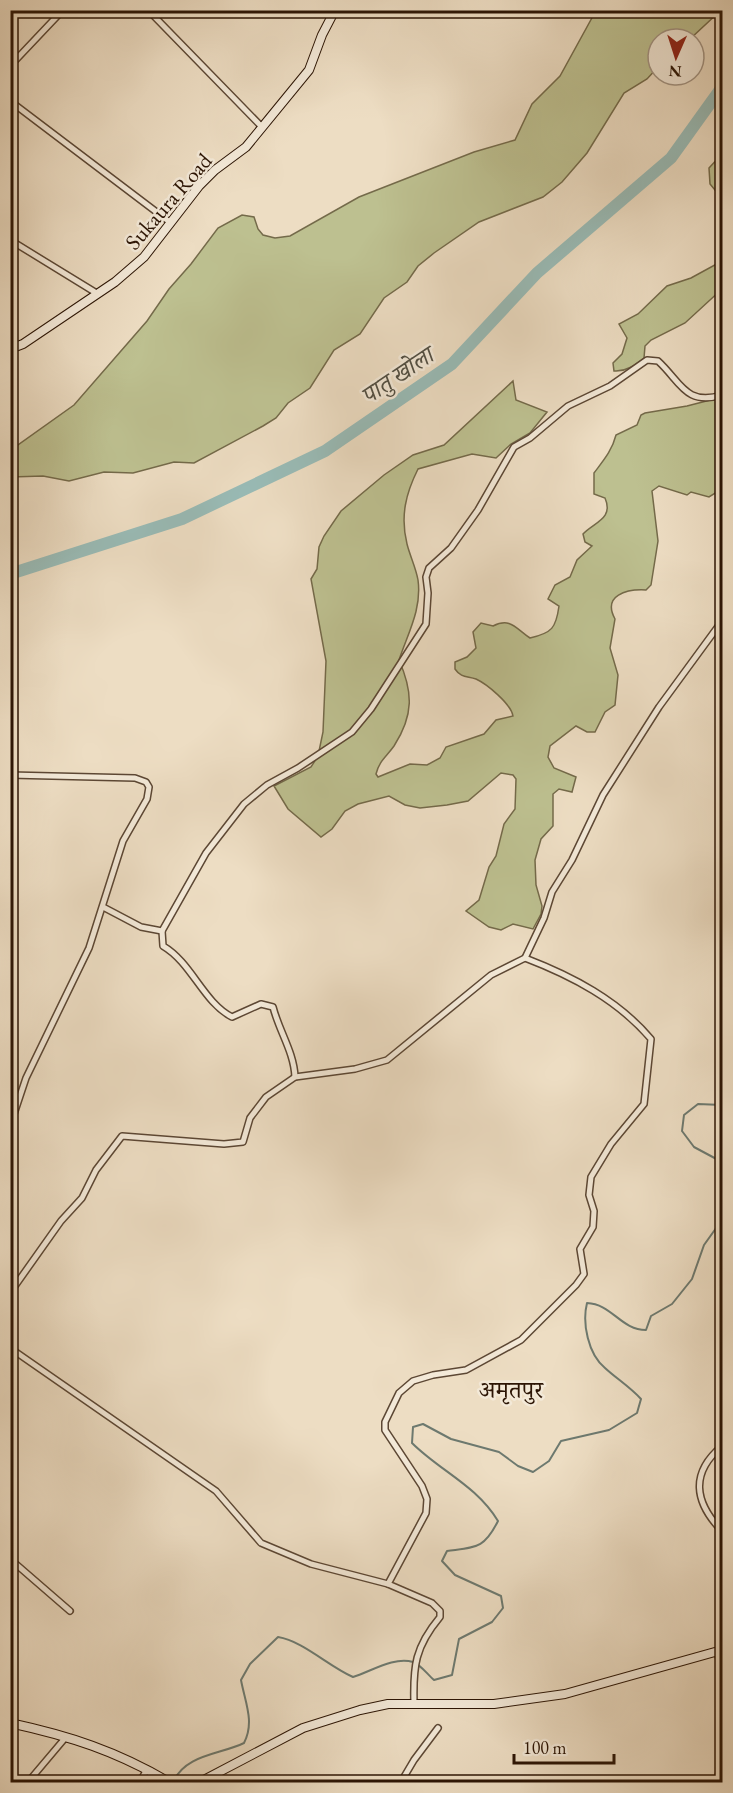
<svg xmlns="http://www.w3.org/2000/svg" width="733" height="1793" viewBox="0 0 733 1793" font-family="'EB Garamond','Noto Serif Devanagari',serif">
  <rect width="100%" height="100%" fill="#edddc3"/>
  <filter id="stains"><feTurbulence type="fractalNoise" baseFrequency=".00333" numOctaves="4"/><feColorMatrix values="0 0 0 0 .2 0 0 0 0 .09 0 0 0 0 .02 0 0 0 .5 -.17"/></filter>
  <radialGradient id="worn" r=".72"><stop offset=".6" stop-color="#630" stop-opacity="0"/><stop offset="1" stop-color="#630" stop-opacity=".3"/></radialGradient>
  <g fill="#bdc090" stroke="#746a4a" stroke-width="1.5">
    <path d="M601 11H720L690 39H658V67L647 79 624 93 587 153 562 182 543 197 479 222 434 253 418 266 407 282 384 298 360 334 334 350 310 388 288 403 276 418 263 426 194 463 174 462 133 473 104 472 69 481 43 476 11 477V450L74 405 147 321 169 289 191 264 218 228 242 215 254 217 258 229 263 235 275 238 290 236 359 197 474 152 515 140 532 104 560 76 593 16Z"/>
    <path d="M722 154V185L715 190 710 184 709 168Z"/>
    <path d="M722 261V289L685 323 651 340 645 346 644 358C635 365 626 372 614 371L613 363 622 354 627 338 619 324 638 314 667 286 691 278Z"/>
    <path d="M513 381 516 400 547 412 530 433 511 444 496 458 472 454 418 469C406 493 400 516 407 544 410 556 416 568 418 580 422 609 408 633 399 660 413 692 414 715 394 746 387 756 379 761 376 774L378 777 410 764 427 765 440 758 446 747 484 734 496 720 513 716C511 704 487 684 476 679 467 676 461 678 455 669V662L467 657 476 648 473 632 481 623 493 626C511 617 516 629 530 638 552 633 556 628 559 606L548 599 555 585 570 577 577 560 592 546 585 542 583 534C594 522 614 519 605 498L594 494V473C603 461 612 451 616 435L637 425 641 415 645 413 687 406 722 397V476L717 492 709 497 691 492 687 495 659 486 652 491 658 541 651 585 646 590C627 589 602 595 615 619L610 648 618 675 615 705 605 712 595 732H587L576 726 550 746 548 757 554 768 576 777 572 792 559 789 553 794V826L541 839 535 860 536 885 542 906 541 914 533 929 513 924 501 930 489 927 466 911 479 900 489 867 496 856 504 824 515 809 516 779 513 775 501 773 468 801 447 805 420 808 405 805 389 796 358 804 345 811 332 829 321 837 288 809 274 786 311 767 318 756 323 732 326 661 311 579 317 569 319 547 324 536 341 511 384 475 413 455 444 445Z"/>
  </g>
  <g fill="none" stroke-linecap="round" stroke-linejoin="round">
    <g stroke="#6d796f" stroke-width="2">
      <path d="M722 1105 698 1104 684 1115 682 1131 694 1147 722 1162"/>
      <path d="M173 1782C186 1754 219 1755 244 1743 255 1722 245 1702 241 1680L250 1664 278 1637C303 1641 328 1666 353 1677 370 1672 394 1656 413 1662 420 1664 428 1675 434 1680L452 1675 459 1639 492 1622 503 1608 501 1596 455 1575 442 1561 447 1551C476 1547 484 1549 498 1521 476 1485 440 1471 412 1443L413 1427 423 1424 451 1439 499 1452 518 1466 533 1472 549 1461 561 1441 609 1430 637 1413 641 1399C630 1387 617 1379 605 1368 588 1354 582 1323 587 1303 612 1304 621 1330 646 1330L651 1316 672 1304 692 1279 704 1245 719 1224H722"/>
    </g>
    <path stroke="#99bbb6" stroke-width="12" d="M10 574 182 519 325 451 452 364 537 273 671 158 722 87"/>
    <g stroke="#5c4734" stroke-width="8">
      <g id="street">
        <path d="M148 10 261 126"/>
        <path d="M10 66 63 10"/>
        <path d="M10 101 171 223"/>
        <path d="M10 240 98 294"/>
        <path d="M10 775 135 778 146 782 149 787 147 799 123 841 89 948 26 1078 10 1126"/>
        <path d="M103 907 141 927 162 931 206 853 244 804 267 785 298 768 352 732 371 709 426 624 428 593 426 577 429 568 451 548 478 510 514 447 530 438 568 406 610 386 647 360 658 361C681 382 685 406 722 395"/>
        <path d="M162 931 163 946C192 963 203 1002 232 1017L261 1004 273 1007C279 1031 294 1052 295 1077"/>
        <path d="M10 1293 61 1221 82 1198 96 1170 122 1136 224 1144 243 1142 250 1118 266 1097 295 1077 355 1069 387 1060 491 975 525 958 544 918 552 892 572 860 603 795 659 707 722 621"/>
        <path d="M10 1348 216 1491 261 1543 311 1564 388 1584"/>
        <path d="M722 1446C690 1473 694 1502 722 1531"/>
        <path d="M10 1559 70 1611"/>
        <path d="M716 1652 722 1664"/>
        <path d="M414 1703C413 1666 415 1647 440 1617V1611L432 1603 388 1584 426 1513 427 1499 422 1486 385 1430V1422L399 1393 413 1381 433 1375 466 1370 521 1340 576 1285 584 1274 580 1249 593 1227 594 1211 589 1195 591 1177 611 1144 644 1104 651 1039C618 1000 572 976 525 958"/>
        <path d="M28 1782 66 1737"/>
        <path d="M140 1782 147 1769"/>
        <path d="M401 1782 414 1760 438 1728"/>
        <path d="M716 1782 722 1764"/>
      </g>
    </g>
    <g stroke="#2c1505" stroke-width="10">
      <g id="secondary">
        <path d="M10 349 23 344 115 282 144 257 199 186 215 170 246 147 309 70 322 35 335 10"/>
        <path d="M10 1723C70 1736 116 1751 169 1782"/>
        <path d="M200 1782 303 1728 360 1710 388 1704H494L565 1694 722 1650"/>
      </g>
    </g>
    <use href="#street" stroke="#f3e9d8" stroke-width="5"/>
    <use href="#secondary" stroke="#f3e9d8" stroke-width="8"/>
  </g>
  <g text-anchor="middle" stroke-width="5" stroke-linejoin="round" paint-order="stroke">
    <g font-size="22" fill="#2c1505" stroke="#f3e9d8">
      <text transform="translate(168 201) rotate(-49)" y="8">Sukaura Road</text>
    </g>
    <g font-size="24" font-style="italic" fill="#524f43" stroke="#f3e9d8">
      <text transform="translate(397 376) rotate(-34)" y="8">पातु खोला</text>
    </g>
    <g font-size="24" fill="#2c1505" stroke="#f3e9d8">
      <text x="511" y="1398">अमृतपुर</text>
    </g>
  </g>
  <rect width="733" height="1793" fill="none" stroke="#edddc3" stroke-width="36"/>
  <rect x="12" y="12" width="709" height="1769" fill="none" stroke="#2c1505" stroke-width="3"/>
  <rect x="18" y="18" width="697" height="1757" fill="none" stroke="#2c1505" stroke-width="1.5"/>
  <g transform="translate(676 57) rotate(183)"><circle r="28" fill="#f3e9d8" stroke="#a39484" stroke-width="1.5"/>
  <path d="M0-4.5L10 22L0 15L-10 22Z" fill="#8f2418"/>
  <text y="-9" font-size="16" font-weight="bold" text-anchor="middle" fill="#2c1505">N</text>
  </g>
  <path d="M514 1754v9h100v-9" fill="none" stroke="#2c1505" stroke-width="3"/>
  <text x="523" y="1754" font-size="18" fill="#2c1505" stroke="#f3e9d8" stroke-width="4.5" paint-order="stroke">100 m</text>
  <rect width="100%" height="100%" filter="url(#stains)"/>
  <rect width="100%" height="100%" fill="url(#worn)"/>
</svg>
